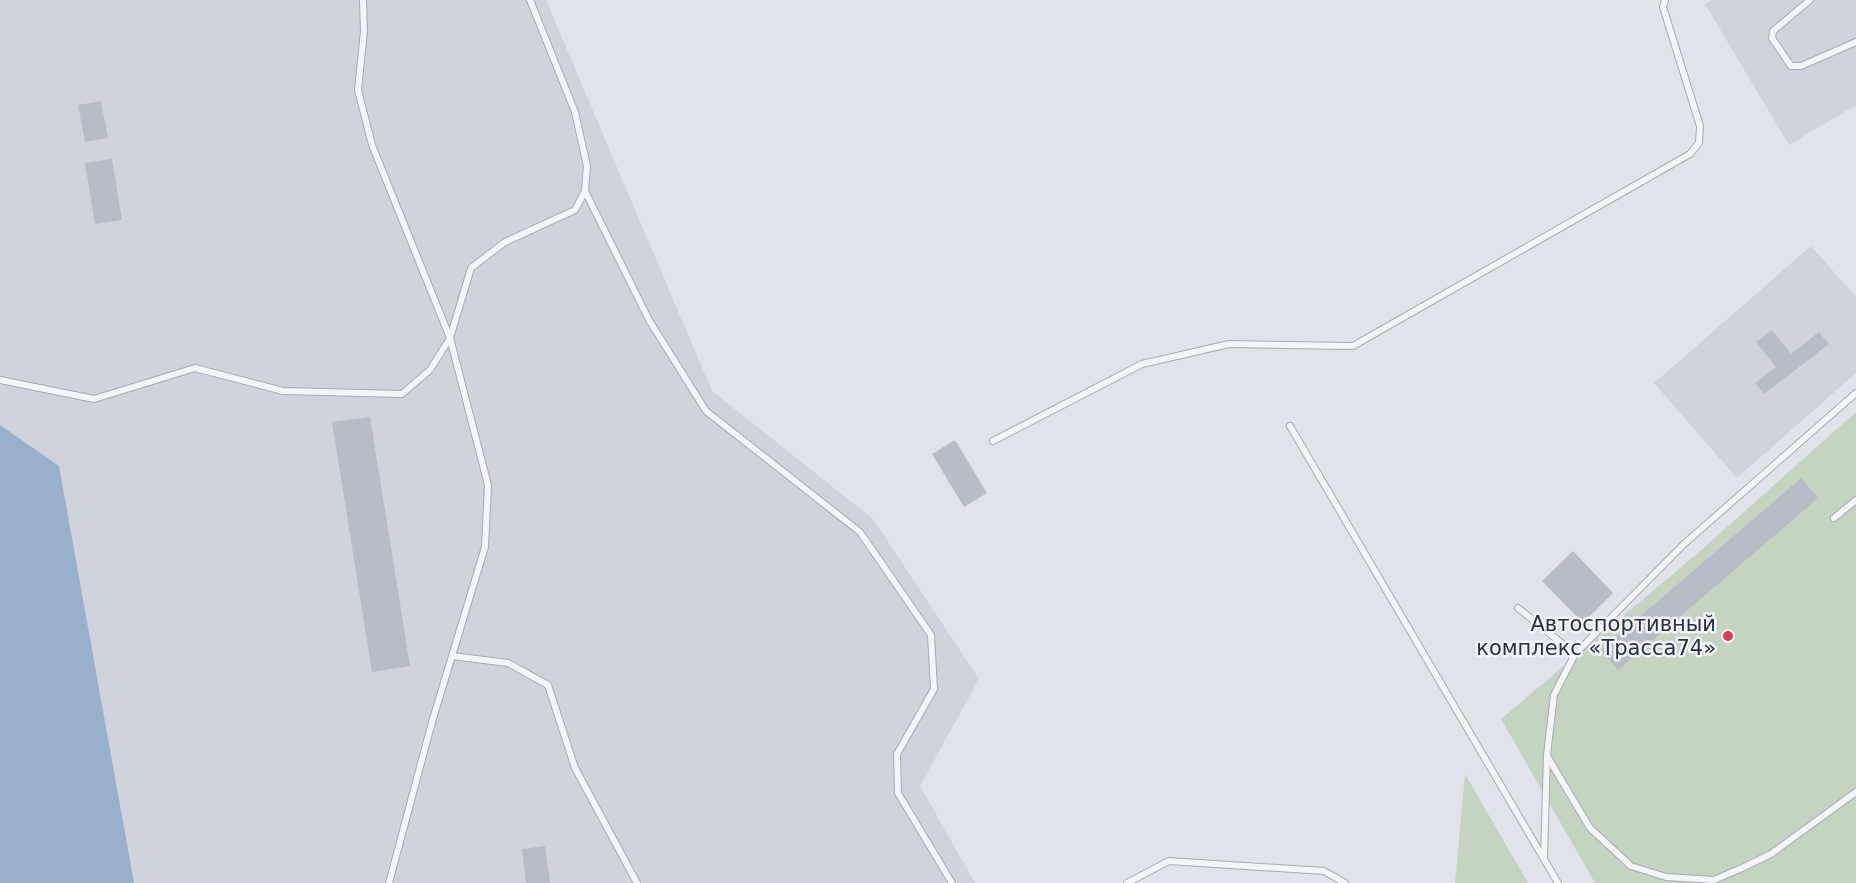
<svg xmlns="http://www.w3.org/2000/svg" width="1856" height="883" viewBox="0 0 1856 883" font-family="'DejaVu Sans',sans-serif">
  <rect width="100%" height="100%" fill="#e0e4ea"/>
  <g fill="#ced3dc">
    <path d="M0 0H546L712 391 873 519 979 679 920 786 975 883H0Z"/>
    <path d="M1712 0H1856V105L1789 145 1705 4Z"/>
    <path d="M1811 246 1856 297V373L1737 478 1654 383Z"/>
  </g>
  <g fill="#c5d4c1">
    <path d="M1856 412V883H1595L1501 719 1699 552Z"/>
    <path d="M1465 774 1528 883H1455Z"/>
  </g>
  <path fill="#99b0cc" d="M0 425 59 466 134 883H0Z"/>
  <g fill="#b7bdc7">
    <path d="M101 101 108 138 85 142 78 105Z"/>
    <path d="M112 159 122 220 95 224 85 163Z"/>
    <path d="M1772 330 1791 354 1819 332 1829 344 1764 394 1755 383 1776 367 1756 342Z"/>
    <path d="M370 417 410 666 372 672 332 422Z"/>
    <path d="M955 440 987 493 964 507 932 454Z"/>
    <path d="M1801 478 1818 498 1618 670 1601 650Z"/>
    <path d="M1573 551 1613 593 1583 623 1542 581Z"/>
    <path d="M545 846 550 883H526L522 849Z"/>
  </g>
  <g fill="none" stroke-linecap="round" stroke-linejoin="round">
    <g stroke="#a5abb4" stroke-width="8">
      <g id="lane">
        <path d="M363 0 364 31 358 90 372 145 450 338 488 485 485 547 432 722 389 883"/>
        <path d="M1810 0 1773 31 1772 38 1791 66H1801L1856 42"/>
        <path d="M585 191 649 320 706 411 860 532 931 635 934 689 897 754 898 793 952 883"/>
        <path d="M0 380 94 399 195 368 283 391 402 394 430 370 450 338 471 268 505 242 575 210 585 191 587 166 575 112 530 0"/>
        <path d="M1290 426 1558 883"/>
        <path d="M993 441 1142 364 1229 344 1353 346 1690 154 1699 143 1700 126 1663 7 1665 0"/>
        <path d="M1834 518 1856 500"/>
        <path d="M1518 608 1575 654"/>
        <path d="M452 656 508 663 548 685 575 768 637 883"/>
        <path d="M1547 756 1590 828 1631 866 1666 877 1714 880 1742 868 1771 854 1856 792"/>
        <path d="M1544 859 1547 755 1554 695 1575 654 1684 544 1856 393"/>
        <path d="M1127 883 1169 861 1324 871 1345 883"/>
      </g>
    </g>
    <use href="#lane" stroke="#f3f5f8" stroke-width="6"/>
  </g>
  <circle fill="#d53f51" stroke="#f0f3f7" stroke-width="2" cx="1728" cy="636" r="6"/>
  <g text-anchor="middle" stroke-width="5" stroke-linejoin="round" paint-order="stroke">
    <g font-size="21" fill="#283142" stroke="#f0f3f7" text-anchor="end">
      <text x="1716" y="631">Автоспортивный<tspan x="1716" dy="24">комплекс «Трасса74»</tspan></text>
    </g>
  </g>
</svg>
